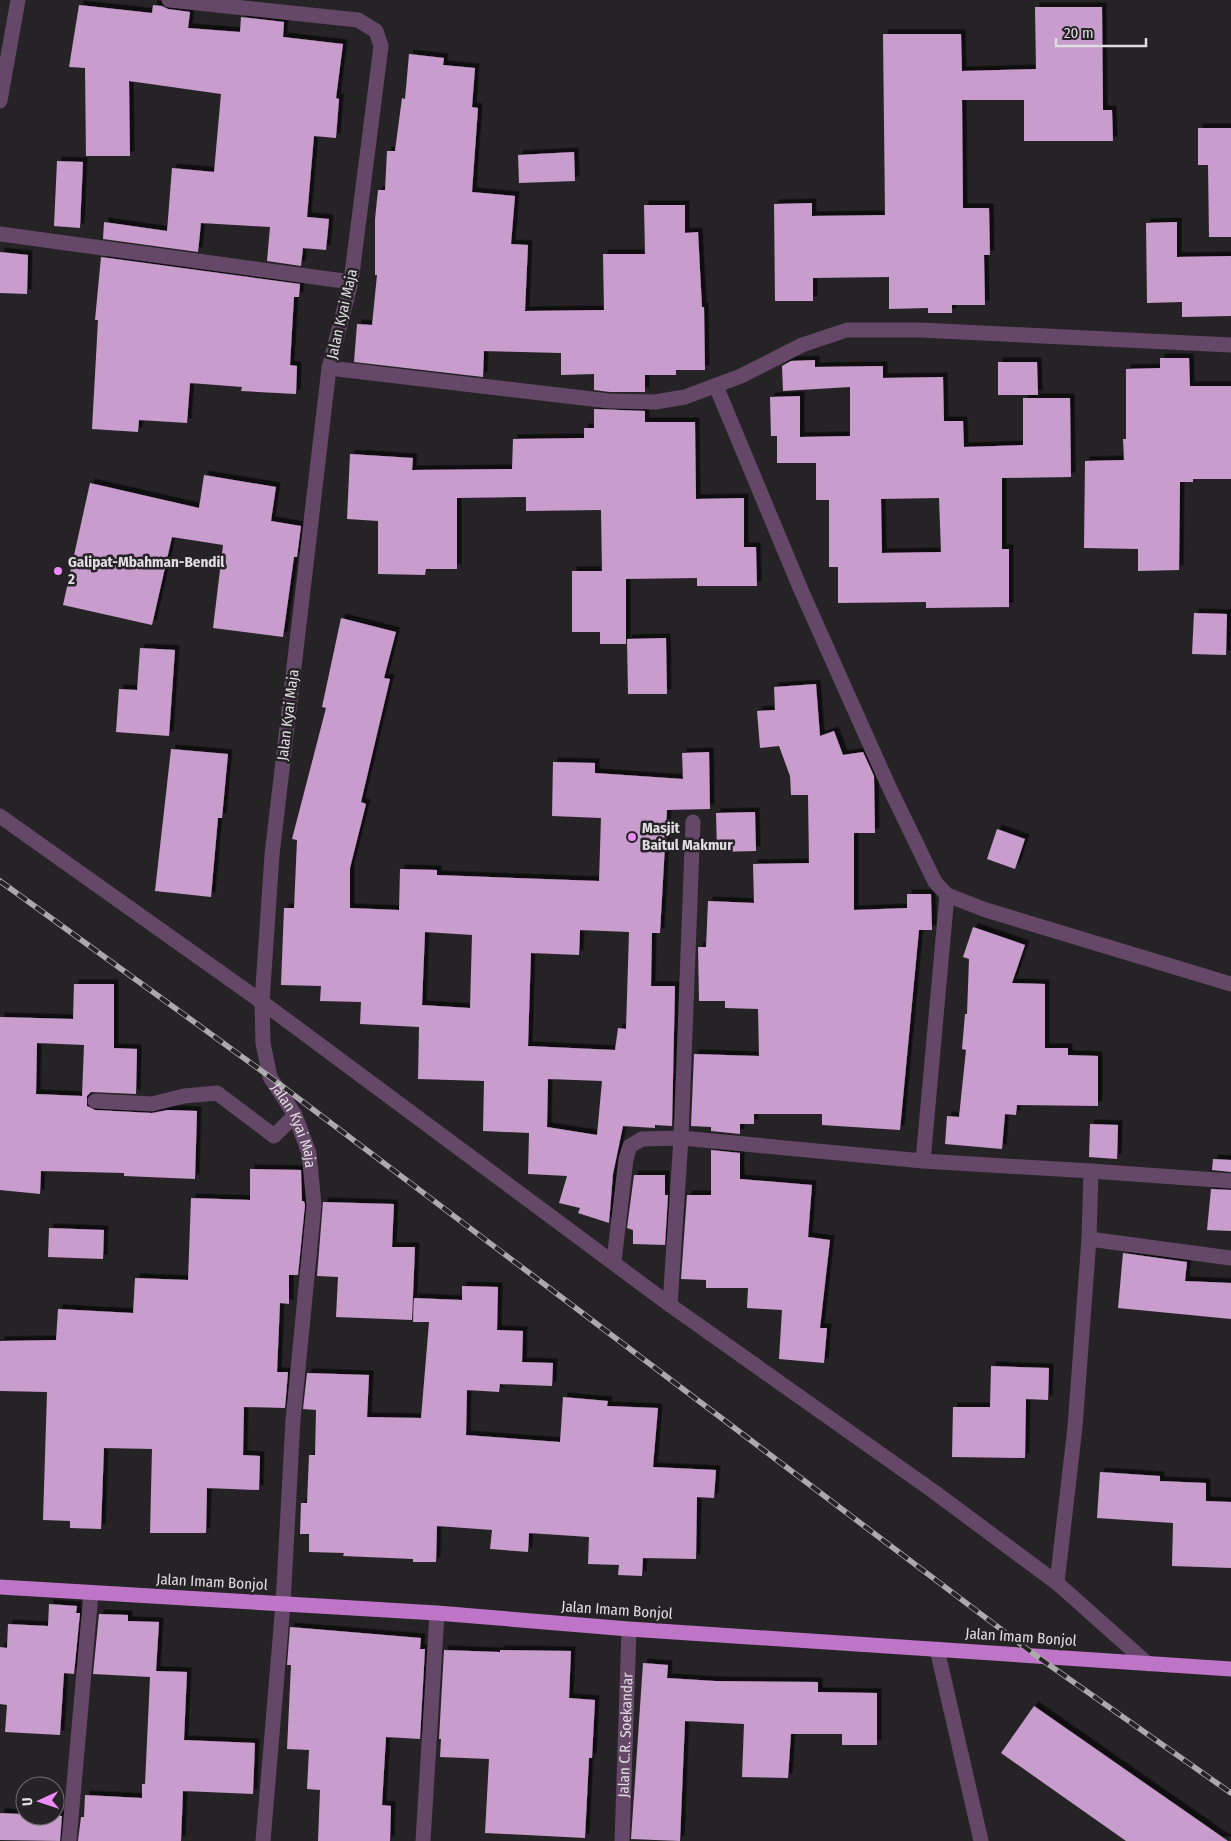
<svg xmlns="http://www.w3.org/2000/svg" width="1231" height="1841" viewBox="0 0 1231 1841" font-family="'Fira Sans Condensed',sans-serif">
  <defs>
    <filter id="shadow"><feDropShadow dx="4.5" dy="-4.5" stdDeviation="0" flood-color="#0009"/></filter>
  </defs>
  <rect width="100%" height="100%" fill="#262326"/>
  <g fill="#c89ccc" fill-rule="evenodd" filter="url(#shadow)">
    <path d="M79 5 152 13 153 5 162 6 168 9 190 12 188 28 240 32 241 17 284 22 283 37 343 44 336 98 339 99 336 138 314 136 307 217 329 219 326 250 303 248 301 266 267 261 270 227 201 223 198 252 103 239 104 222 167 231 172 168 214 172 221 94 129 81 130 156H86L85 68 69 67Z"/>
    <path d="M1035 7H1102L1103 110H1112L1113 141H1024V100H962L963 208H989L990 255H984L985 305H952V313H928V308L889 309V277L813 278V301H775L774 204 812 203V216L885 215 883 34H961L962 71 1036 69Z"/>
    <path d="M409 54 444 58 443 65 475 68 472 107 478 108 472 192 515 196 511 244 528 245 525 311 604 310 603 254H645L644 205H685V233L698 232 702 307H704L705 370H676V375H645V392H610L594 390V374L561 375V353L484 351 483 377 354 362 357 324 372 325 377 275H375V219L378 190H385L387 151H395L402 98 405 99Z"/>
    <path d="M1198 128H1231V237H1209L1208 165H1198Z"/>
    <path d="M574 152 575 181 519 183 518 155Z"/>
    <path d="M57 161 83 162 80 228 54 226Z"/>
    <path d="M1177 222V257L1231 256V316L1182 317V302L1147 303 1146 223Z"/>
    <path d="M0 252 28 255 27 294 0 293Z"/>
    <path d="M101 257 300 284 299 297H294L290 365 297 366 296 394 241 391 242 387 190 383 187 423 139 420 138 432 92 429 98 320H95Z"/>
    <path d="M1160 358H1189L1190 386H1231V479H1193V482H1180L1179 570 1138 571V549L1084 548 1085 461 1124 460 1123 439H1126V369L1160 368Z"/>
    <path d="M815 360V367L883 366V378L943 377 944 421H963L964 447 1023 445V398H1070L1071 477 1002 478V549H1009V607L926 608V602L838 603V567H829V500H816V463H777V436H771L770 397 800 396V437L850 436V387L783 391 782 366 791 361ZM939 498 941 552 882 553 881 499Z"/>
    <path d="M998 362H1037L1038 395H998Z"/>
    <path d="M594 409 645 411V422H695L696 499 744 498V547H756L757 586H697V578L626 579V644H600V632H572V571H602L601 510 526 511V497L457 498V569H426L425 575 378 574V521L347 519 350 454 413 458 412 470 512 469 513 439 584 438V428H594Z"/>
    <path d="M204 475 276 487 271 521 301 526 297 557H294L283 637 213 628 223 545 172 537 152 625 63 605 90 483 199 508Z"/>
    <path d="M1194 613 1227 614 1226 655 1192 654Z"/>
    <path d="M341 618 396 632 384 678 390 679 361 802 366 804 350 868V908L399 910 400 869 437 870V875L599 881 601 818 552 816 553 762 595 763V773L683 779 682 753 709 752 710 809 667 810 660 933H652L651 986H675L672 1126 655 1125V1128L623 1126 613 1174 609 1223 578 1213 580 1208 559 1203 567 1176 528 1174 529 1133 483 1131 484 1081 418 1079 419 1027 360 1024 361 1002 320 1001 321 986 281 985 284 908H294L297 840 292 839 326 708 322 707ZM580 930 629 932 626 1029 618 1028 615 1050 528 1046 531 953 579 955ZM425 932 472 935 470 1008 422 1005ZM548 1079 602 1081 597 1135 547 1127Z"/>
    <path d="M666 638 667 694H628L627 639Z"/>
    <path d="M140 648 175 650 169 736 116 732 119 689 137 690Z"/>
    <path d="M816 684 820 736 834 731 843 755 863 752 874 776 875 833H854V910L907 908V894H931L932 930H919L900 1130 822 1125V1114H754V1124H740V1134L711 1131V1127L691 1126 694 1054 759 1056 758 1009 725 1008V1001H699L698 947H706L708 901 754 903 753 864 809 863 808 795H791L790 776 779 746 760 748 757 711 775 710 774 687Z"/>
    <path d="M171 749 228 754 222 818H218L211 897 155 891Z"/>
    <path d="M755 812 756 851 717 852 716 813Z"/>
    <path d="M997 829 1025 839 1015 869 987 859Z"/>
    <path d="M973 927 1025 945 1012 983 1045 984V1048H1068V1055L1098 1056V1106L1017 1105 1016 1115 1005 1114 1002 1149 945 1144 947 1116 959 1117 966 1050 962 1049 965 1014H967L969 959 963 957Z"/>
    <path d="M74 984H114V1048L137 1049 136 1094 91 1092 87 1096V1106L95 1110 152 1113 168 1110 197 1111 195 1179 124 1176V1173L41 1171 40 1194 0 1190V1017L73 1019ZM37 1043 84 1045 82 1096 36 1094Z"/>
    <path d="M1090 1124 1118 1125 1117 1159 1089 1157Z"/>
    <path d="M711 1150 740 1153V1179L812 1185 808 1237 830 1240 820 1328H827L824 1363 779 1359 782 1310 747 1308 748 1288H706V1280L681 1279 687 1195H711Z"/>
    <path d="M1213 1159 1231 1160V1172L1212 1170Z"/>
    <path d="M250 1169 301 1170 302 1201H304L305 1205 298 1275H289V1304L280 1303 277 1372H288L285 1408 244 1407 243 1455 260 1456 259 1490 207 1488 206 1533H150L152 1449 104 1448 101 1529 70 1528V1521L43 1520 47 1392 0 1391V1341L56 1340 58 1309 133 1313 135 1278 188 1280 191 1198 250 1200Z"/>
    <path d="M634 1175H665V1195H668L665 1245 633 1244V1230L627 1228Z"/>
    <path d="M1211 1189 1231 1190V1231L1207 1230Z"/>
    <path d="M323 1202 394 1204 392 1247H415L412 1320 336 1317 338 1277 317 1276Z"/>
    <path d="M49 1228 104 1230 103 1259 48 1257Z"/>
    <path d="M1123 1253 1187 1262 1185 1281 1231 1283V1319L1118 1308Z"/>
    <path d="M462 1286 498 1287 497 1330 523 1331 522 1362 553 1363 552 1386 500 1384 499 1392 467 1390 466 1435 560 1442 563 1397 608 1401 607 1406 658 1408 653 1467 716 1470 714 1498 697 1497 696 1559 643 1558 642 1576 618 1575 619 1565 588 1564 589 1537 529 1533 528 1552 490 1549 492 1530 437 1526 436 1562H413V1559L343 1556 344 1553 309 1552V1534H300L301 1503H307L309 1455H315L316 1410 303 1409 307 1373 369 1375 367 1417 421 1418 429 1322H413L414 1298 462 1300Z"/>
    <path d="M991 1366 1049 1368 1048 1400 1026 1399 1025 1458 952 1457 953 1407H990Z"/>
    <path d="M1100 1472 1160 1476V1481L1206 1483V1501L1231 1502V1568L1172 1566 1173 1523 1097 1518Z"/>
    <path d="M49 1604 77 1606 76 1613H80L74 1674 64 1673 60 1735 5 1732 7 1705 0 1704V1647L7 1648 8 1624 48 1626Z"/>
    <path d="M99 1614 128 1615V1621L159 1622 156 1671 187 1672 184 1740 255 1743 253 1794 183 1791 181 1841H78L81 1817H84L85 1795 142 1798V1784H145L150 1677 93 1674Z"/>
    <path d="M290 1627 421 1638 420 1649H425L420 1739 386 1737 382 1805 391 1806 390 1841H318L320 1790 307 1789 309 1750 287 1749 291 1665H287Z"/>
    <path d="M444 1650 500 1652V1650L571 1651 569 1698 595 1700 592 1758H589L585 1838 485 1833 489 1759 440 1757 441 1739H439Z"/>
    <path d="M643 1663 668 1665 667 1678 715 1681 818 1682V1692L877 1693V1745H842V1734H791L788 1778 742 1777 744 1724 685 1721 680 1841 631 1839Z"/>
    <path d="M1034 1706 1228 1841H1126L1001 1753Z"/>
    <path d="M0 1813 62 1816 60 1841 0 1840Z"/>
  </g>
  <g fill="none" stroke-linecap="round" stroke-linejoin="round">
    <path stroke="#654768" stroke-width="15" d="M937 1649 981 1841"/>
    <g stroke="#654768" stroke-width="15">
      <path id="s1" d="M169 0 358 20 376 31 381 46 351 282 329 368 272 855 262 1002 263 1043 270 1077 295 1115 309 1153 314 1205 293 1420 283 1604 263 1841"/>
      <path d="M0 101 18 0"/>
      <path d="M0 234 351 282"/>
      <path d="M329 368 609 401 655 402 685 397 741 376 802 345 847 330H920L1231 345"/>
      <path d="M716 386 801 590 889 787 935 882 947 895 923 1161"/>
      <path d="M0 816 262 1002 670 1305 933 1491 1057 1583 1148 1664"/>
      <path d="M947 895 986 910 1231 984"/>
      <path d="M95 1101 152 1104 184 1096 217 1093 274 1136 295 1115"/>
      <path d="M1091 1171 1231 1181"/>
      <path d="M1089 1239 1231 1258"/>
      <path d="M614 1261 626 1159 630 1146 642 1139 681 1138 923 1161 1091 1171 1089 1239 1075 1427 1057 1583"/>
      <path d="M670 1305 681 1138 693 822"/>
      <path d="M69 1841 91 1593"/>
      <path d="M423 1841 437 1613"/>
      <path id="s2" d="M622 1841 629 1629"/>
    </g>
    <path stroke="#be74c7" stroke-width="15" d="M0 1587 437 1613 629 1629 1231 1669"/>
    <g stroke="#aca9ac" stroke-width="5.5">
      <path id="rail" d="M0 881 270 1077 1035 1655 1231 1793"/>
    </g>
    <use href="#rail" stroke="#262326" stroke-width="4" stroke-dasharray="11" stroke-linecap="butt"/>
  </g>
  <g fill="#ed8cf9" stroke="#262326" stroke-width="2">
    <circle cx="58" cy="571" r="5"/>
    <circle cx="632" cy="837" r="5"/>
  </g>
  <g text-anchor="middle" stroke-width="5" stroke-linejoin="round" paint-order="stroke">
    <g font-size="15" fill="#e0dde0" stroke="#262326">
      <text transform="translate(342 314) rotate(-77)" y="5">Jalan Kyai Maja</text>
      <text transform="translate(288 715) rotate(-83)" y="5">Jalan Kyai Maja</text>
      <text dy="5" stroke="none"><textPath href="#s1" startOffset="1322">Jalan Kyai Maja</textPath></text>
      <text transform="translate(212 1582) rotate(3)" y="5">Jalan Imam Bonjol</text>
      <text transform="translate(617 1610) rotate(4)" y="5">Jalan Imam Bonjol</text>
      <text transform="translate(1021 1637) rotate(4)" y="5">Jalan Imam Bonjol</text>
      <text dy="5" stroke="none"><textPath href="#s2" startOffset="106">Jalan C.R. Soekandar</textPath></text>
    </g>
    <g font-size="15" font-weight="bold" fill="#e0dde0" stroke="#262326" text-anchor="start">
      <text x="68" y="567">Galipat-Mbahman-Bendil<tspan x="68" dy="17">2</tspan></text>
      <text x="642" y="833">Masjit<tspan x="642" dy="17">Baitul Makmur</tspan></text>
    </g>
  </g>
  <g transform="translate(40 1801) rotate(267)"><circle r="24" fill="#262326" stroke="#706d70"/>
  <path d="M0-4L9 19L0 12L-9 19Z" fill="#ed8cf9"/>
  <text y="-8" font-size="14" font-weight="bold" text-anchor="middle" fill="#e0dde0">U</text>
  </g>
  <path d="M1056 38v8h90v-8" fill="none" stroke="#e0dde0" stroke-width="2.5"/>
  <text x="1064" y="38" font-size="15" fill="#e0dde0" stroke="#262326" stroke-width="4" paint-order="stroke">20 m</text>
</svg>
